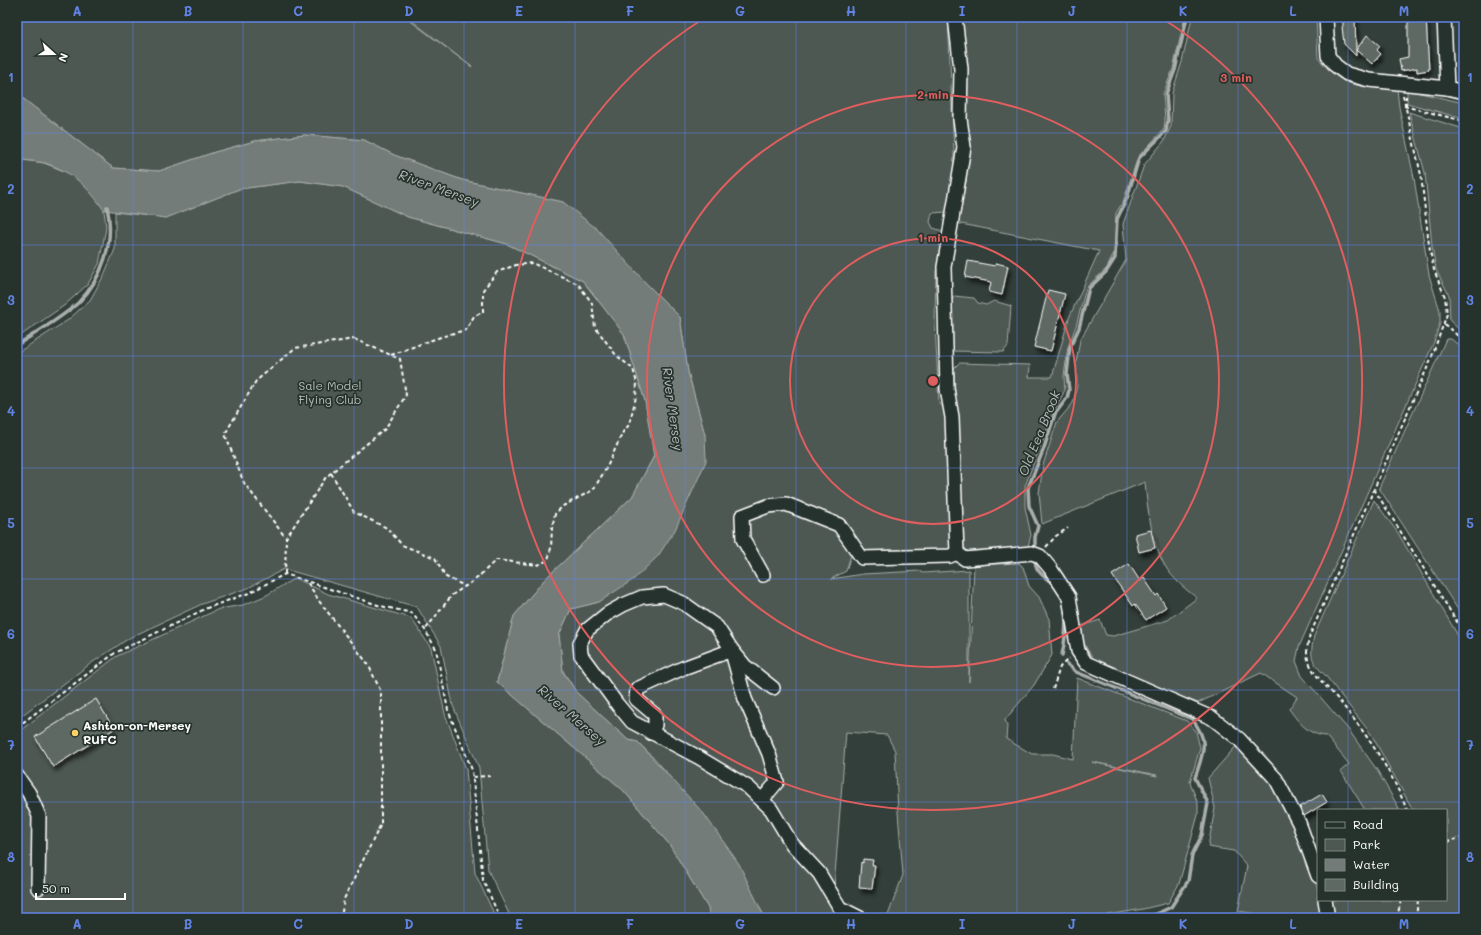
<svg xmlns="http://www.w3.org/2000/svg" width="1481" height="935" viewBox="0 0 1481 935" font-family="Mali,sans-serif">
  <defs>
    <filter id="shadow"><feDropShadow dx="2.5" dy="4.5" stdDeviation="2" flood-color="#0009"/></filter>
  </defs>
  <rect width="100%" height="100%" fill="#333f3a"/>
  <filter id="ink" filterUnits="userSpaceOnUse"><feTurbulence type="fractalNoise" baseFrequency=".025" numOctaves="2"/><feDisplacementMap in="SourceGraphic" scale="8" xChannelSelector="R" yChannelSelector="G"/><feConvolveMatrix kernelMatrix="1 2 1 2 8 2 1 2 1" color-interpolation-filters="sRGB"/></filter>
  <g filter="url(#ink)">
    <g fill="#4d5853" stroke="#a6aca9" fill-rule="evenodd">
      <path d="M17 17H405L472 67 407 17H948L954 153V171L946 212 932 213 930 222 933 228 943 231 936 272 935 324 939 404 946 409 950 552 872 554 862 549 852 552 846 571 831 579 863 574 920 571 923 573 969 570V682L974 565 1019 563 1023 567 1029 586 1039 597 1049 619 1052 655 1034 685 1005 720 1007 726 1006 739 1032 754H1053L1073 759 1077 678 1187 721 1196 731 1200 748 1190 782 1198 804V815L1179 884 1168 903 1143 909 1108 915 1105 918H887L903 875 898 812 895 751 887 735 846 732 834 888 856 918H766L665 770 638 742 628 740 577 693 563 671 559 635 571 609 599 602 705 435 688 372 680 317 563 202 462 180 394 155 364 140 305 135 255 141 215 152 159 171 113 168 17 94ZM1092 762 1157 775V776Z"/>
      <path d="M960 17H1185L1173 69 1163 94 1165 120 1164 129 1138 157 1123 202 1116 213 1114 253 1107 268 1086 288 1076 326 1068 347 1064 376 1065 390 1054 411 1025 486V507L1031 535 1027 550 971 554 961 544 954 368 959 363 1030 365 1029 377H1052L1069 318 1099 251 956 223 966 182 968 147Z"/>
      <path d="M1192 17H1316L1318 58C1325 66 1334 76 1344 81 1359 88 1381 88 1397 89L1399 107 1414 178 1429 275 1440 311V323L1434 342 1299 647 1296 661 1302 676 1348 729 1377 770 1400 810H1365L1341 771 1349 764 1326 736C1309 735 1299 723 1289 709L1297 697 1261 673 1198 703 1123 675 1095 661 1087 649 1082 639 1081 626 1100 620 1106 635 1113 636 1168 620 1197 598C1185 589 1173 579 1165 566 1152 544 1147 507 1145 482L1042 524 1039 493 1043 465 1057 422 1073 403 1077 385 1076 362 1080 340 1126 260 1123 224 1144 165 1164 141 1171 126 1172 93 1182 62Z"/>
      <path d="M1407 90 1464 103V119L1407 103Z"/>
      <path d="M1409 112 1464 129V334L1450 321 1449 295 1436 270 1432 246 1425 173Z"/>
      <path d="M17 159 44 163 71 174 91 191 104 210 106 228 99 264 88 284 65 305 17 338Z"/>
      <path d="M300 181 343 187 408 217 507 244 583 281 624 334 645 401 654 456 632 497 545 579 514 616 497 682 623 790 669 844 708 908 710 918H511L488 870 479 768 453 706 441 646 417 607 284 569 248 588 202 604 131 637 90 664 17 719V353L68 320 90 300 104 275 115 249V212L166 218 239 189Z"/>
      <path d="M954 296 974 298 978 303 986 305 994 301 1011 306 1008 346 1003 352 950 351 949 307Z"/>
      <path d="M1446 339H1451L1460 346 1464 353V619L1379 488Z"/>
      <path d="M1374 500 1398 533 1464 646V918H1335L1331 900H1446V810H1413L1371 734 1325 675C1310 661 1310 655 1314 636Z"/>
      <path d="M295 578 328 594 411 618 431 648 445 714 466 769 475 873 496 918H17V733L117 656 219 609 243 605 265 596Z"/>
      <path d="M1238 744 1276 786 1300 836 1318 887V900H1321L1322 918H1282L1238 911 1247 866 1234 851 1208 847 1215 808 1208 778Z"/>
    </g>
    <path fill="#737b78" stroke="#abb0ae" d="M17 94 113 168 159 171 215 152 255 141 305 135 364 140 394 155 462 180 563 202 597 229 645 282 680 317 688 372 705 435 706 461 675 530 658 556 634 579 599 602 571 609 559 635 563 672 577 693 628 740 638 742 704 814 739 864 762 912 766 918H710L708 908 669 844 623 790 497 682 514 616 545 579 632 497 654 456 645 401 624 334 583 281 507 244 408 217 343 187 300 181 239 189 166 218 104 210C88 187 73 172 45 163 36 161 26 161 17 159Z"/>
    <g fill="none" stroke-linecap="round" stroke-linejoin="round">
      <g stroke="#abb0ae" stroke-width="3.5">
        <path d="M17 345C37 332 60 319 78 303 103 278 115 241 107 207"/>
        <path d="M1035 550V537L1038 526 1029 506 1028 488 1044 448 1055 414 1067 398 1069 390 1067 374 1070 347 1079 328 1089 288 1106 272 1115 258 1117 219 1127 198 1139 158 1166 131 1168 120 1166 94 1175 70 1187 17"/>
        <path d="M1035 557C1034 576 1051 578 1059 591 1069 607 1066 637 1062 655"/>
        <path d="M1067 664 1076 672 1192 719C1210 742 1203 752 1195 778L1208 803 1202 835 1192 855 1188 881 1171 907 1148 918"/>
      </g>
    </g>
    <g fill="#5f6964" stroke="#fff" filter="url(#shadow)">
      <path d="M1343 17H1355L1356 50 1367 35 1380 46 1377 50 1381 54 1372 64 1356 50V56L1344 44 1342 27 1343 26Z"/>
      <path d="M1413 17H1426L1429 70 1417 72V68L1401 71 1399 59 1408 57V22L1413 21Z"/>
      <path d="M968 261 995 266 996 263 1008 266 1002 295 989 292 991 282 965 277Z"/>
      <path d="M1048 290 1065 294 1051 351 1034 347Z"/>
      <path d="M1151 530 1155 548 1139 552 1135 534Z"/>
      <path d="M1129 564 1140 581 1144 578 1156 596 1158 594 1166 607 1146 620 1135 604 1133 606 1112 575Z"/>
      <path d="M96 699 114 729 53 767 35 737Z"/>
      <path d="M1322 794 1327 802 1304 816 1300 807Z"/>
      <path d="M863 859 873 860 872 865H875L872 889 859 888 861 862 863 863Z"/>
    </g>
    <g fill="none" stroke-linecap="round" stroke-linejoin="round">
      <g stroke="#fff" stroke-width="16">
        <g id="minor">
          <path d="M955 17 961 69 960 119 964 147 944 267 947 389 952 417 957 553"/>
          <path d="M1326 17 1328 56 1336 66 1347 74 1369 80 1447 88 1464 92"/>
          <path d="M1444 17 1447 88"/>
          <path d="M957 553 965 559 1032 553 1040 556 1050 568 1069 597 1078 651 1086 663 1212 718 1239 739 1276 779 1299 823 1318 876"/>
          <path d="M763 575 743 539 742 516 768 506 786 504 839 525 862 558 950 556 957 553"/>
          <path d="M733 656 745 699 769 754 777 782 762 800"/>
          <path d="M773 688 745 666 732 650 717 627 683 603 664 595 642 597 623 605 607 614 587 630 580 643 581 655 617 704 632 722 698 757 748 787 771 809 792 844 819 873 840 908 860 918"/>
          <path d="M651 733 655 725V715L636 699 637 689 683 668 732 650"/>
          <path d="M17 776 29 793 39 816 38 888"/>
          <path d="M1325 900 1328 918"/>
        </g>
      </g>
      <g stroke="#fff" stroke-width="2" stroke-dasharray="4 3" stroke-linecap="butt">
        <path d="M1403 95 1421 175 1429 245 1434 270 1445 297 1447 314 1431 359 1310 635C1308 643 1305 653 1309 662 1315 678 1331 690 1341 703 1368 736 1391 770 1407 810"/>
        <path d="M1404 106 1464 121"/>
        <path d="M1406 106V96"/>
        <path d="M1444 324 1464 341"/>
        <path d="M354 339 400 359 406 395 385 429 326 477 286 538 244 483 225 434 256 381 295 348Z"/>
        <path d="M391 355C416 346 440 336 466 330L474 316 483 312V290L497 272 516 265 532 263 578 284 592 303 595 327 616 355 633 369 637 383 636 397 629 425 623 432 607 467 593 490 563 506 555 514 552 528 551 548 548 560 538 565 496 560 475 580 452 595 425 630"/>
        <path d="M331 473 354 512 387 528 402 545 435 558 446 577 465 586"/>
        <path d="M1374 489 1464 633"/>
        <path d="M1046 547 1056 536 1068 528"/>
        <path d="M285 574 286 538"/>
        <path d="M308 583 319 601 368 664 381 692V824L344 899 341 918"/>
        <path d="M1053 689 1060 667 1069 658"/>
        <path d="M17 727 115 653 207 608 249 593 285 574 381 606 412 613 425 630 436 649 448 710 472 770 483 880 500 918"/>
        <path d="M473 777 490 776"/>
        <path d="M1446 842 1464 837"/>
        <path d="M1234 917 1242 918"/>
        <path d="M1397 918 1401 900"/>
        <path d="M1416 918 1418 900"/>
        <path d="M1456 918 1464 908"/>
      </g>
      <use href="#minor" stroke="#26332d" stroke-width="13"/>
    </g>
  </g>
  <path fill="none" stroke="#6183e4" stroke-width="1" stroke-opacity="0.55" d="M133 17V918M243 17V918M354 17V918M464 17V918M575 17V918M685 17V918M796 17V918M906 17V918M1017 17V918M1127 17V918M1238 17V918M1348 17V810M17 133H1464M17 245H1464M17 356H1464M17 468H1464M17 579H1464M17 690H1464M17 802H1464M1348 900V918"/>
  <g fill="none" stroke="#e05e5e" stroke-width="2">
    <circle cx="933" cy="381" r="143"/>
    <circle cx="933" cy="381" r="286"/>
    <path d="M1160 17A429 429 0 1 1 706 17"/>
  </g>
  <circle fill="#ffd166" stroke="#26332d" stroke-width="1.5" cx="75" cy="733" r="4"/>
  <g text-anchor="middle" stroke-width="3.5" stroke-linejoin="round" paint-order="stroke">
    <g font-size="12" fill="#b8bcba" stroke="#26332d">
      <text x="330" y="390">Sale Model<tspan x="330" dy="14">Flying Club</tspan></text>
    </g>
    <g font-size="12" font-weight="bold" fill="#fff" stroke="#26332d" text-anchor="start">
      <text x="83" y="730">Ashton-on-Mersey<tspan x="83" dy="14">RUFC</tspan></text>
    </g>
    <g font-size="13" font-style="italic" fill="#b9bdbc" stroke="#26332d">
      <text transform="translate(439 188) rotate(20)" y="5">River Mersey</text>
      <text transform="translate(673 409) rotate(82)" y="5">River Mersey</text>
      <text transform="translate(1039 433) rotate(-68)" y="5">Old Eea Brook</text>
      <text transform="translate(572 715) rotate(41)" y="5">River Mersey</text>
    </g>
  </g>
  <circle cx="933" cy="381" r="6" fill="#e05e5e" stroke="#26332d" stroke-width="2"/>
  <g font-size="12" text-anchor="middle" font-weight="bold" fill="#e05e5e" stroke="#26332d" stroke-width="3.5" stroke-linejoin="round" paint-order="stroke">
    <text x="1236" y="82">3 min</text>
    <text x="933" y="99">2 min</text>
    <text x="933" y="242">1 min</text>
  </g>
  <rect width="1481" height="935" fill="none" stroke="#26332d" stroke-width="44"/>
  <rect x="1317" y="809" width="130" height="92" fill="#26332d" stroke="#7d8581"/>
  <rect x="1325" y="822" width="20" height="6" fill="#26332d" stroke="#7d8581"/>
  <text x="1353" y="829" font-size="12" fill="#ffffff">Road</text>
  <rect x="1325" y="839" width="20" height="12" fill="#4d5853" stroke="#7d8581"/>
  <text x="1353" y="849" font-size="12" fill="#ffffff">Park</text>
  <rect x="1325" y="859" width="20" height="12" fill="#737b78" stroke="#7d8581"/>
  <text x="1353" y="869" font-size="12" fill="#ffffff">Water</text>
  <rect x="1325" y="879" width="20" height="12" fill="#5f6964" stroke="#7d8581"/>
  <text x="1353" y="889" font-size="12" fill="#ffffff">Building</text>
  <g transform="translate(54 54) rotate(111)" stroke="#26332d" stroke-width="3" paint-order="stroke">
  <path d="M0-3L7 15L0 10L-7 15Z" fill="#ffffff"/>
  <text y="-6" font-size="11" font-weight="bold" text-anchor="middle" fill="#ffffff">N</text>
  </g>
  <path d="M36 893v6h89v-6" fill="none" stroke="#ffffff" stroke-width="2"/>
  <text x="42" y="893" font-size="12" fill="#ffffff" stroke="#26332d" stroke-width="3" paint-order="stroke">50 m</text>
  <rect x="22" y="22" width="1437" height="891" fill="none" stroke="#6183e4" stroke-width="1.5"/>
  <g font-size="13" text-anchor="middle" font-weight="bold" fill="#6183e4">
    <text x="77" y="16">A</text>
    <text x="188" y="16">B</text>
    <text x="298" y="16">C</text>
    <text x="409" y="16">D</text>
    <text x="519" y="16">E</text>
    <text x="630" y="16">F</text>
    <text x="740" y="16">G</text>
    <text x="851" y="16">H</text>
    <text x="962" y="16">I</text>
    <text x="1072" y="16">J</text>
    <text x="1183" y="16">K</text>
    <text x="1293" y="16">L</text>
    <text x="1404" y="16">M</text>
    <text x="11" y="82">1</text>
    <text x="1470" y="82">1</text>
    <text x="11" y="194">2</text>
    <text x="1470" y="194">2</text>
    <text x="11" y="305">3</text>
    <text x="1470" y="305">3</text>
    <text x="11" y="416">4</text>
    <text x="1470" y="416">4</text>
    <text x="11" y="528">5</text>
    <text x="1470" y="528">5</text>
    <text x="11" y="639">6</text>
    <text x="1470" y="639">6</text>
    <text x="11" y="750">7</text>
    <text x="1470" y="750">7</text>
    <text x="11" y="862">8</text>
    <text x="1470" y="862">8</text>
    <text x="77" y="929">A</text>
    <text x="188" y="929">B</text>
    <text x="298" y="929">C</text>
    <text x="409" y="929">D</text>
    <text x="519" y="929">E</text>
    <text x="630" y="929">F</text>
    <text x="740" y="929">G</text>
    <text x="851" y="929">H</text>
    <text x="962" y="929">I</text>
    <text x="1072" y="929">J</text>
    <text x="1183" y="929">K</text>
    <text x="1293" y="929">L</text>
    <text x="1404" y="929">M</text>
  </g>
</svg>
